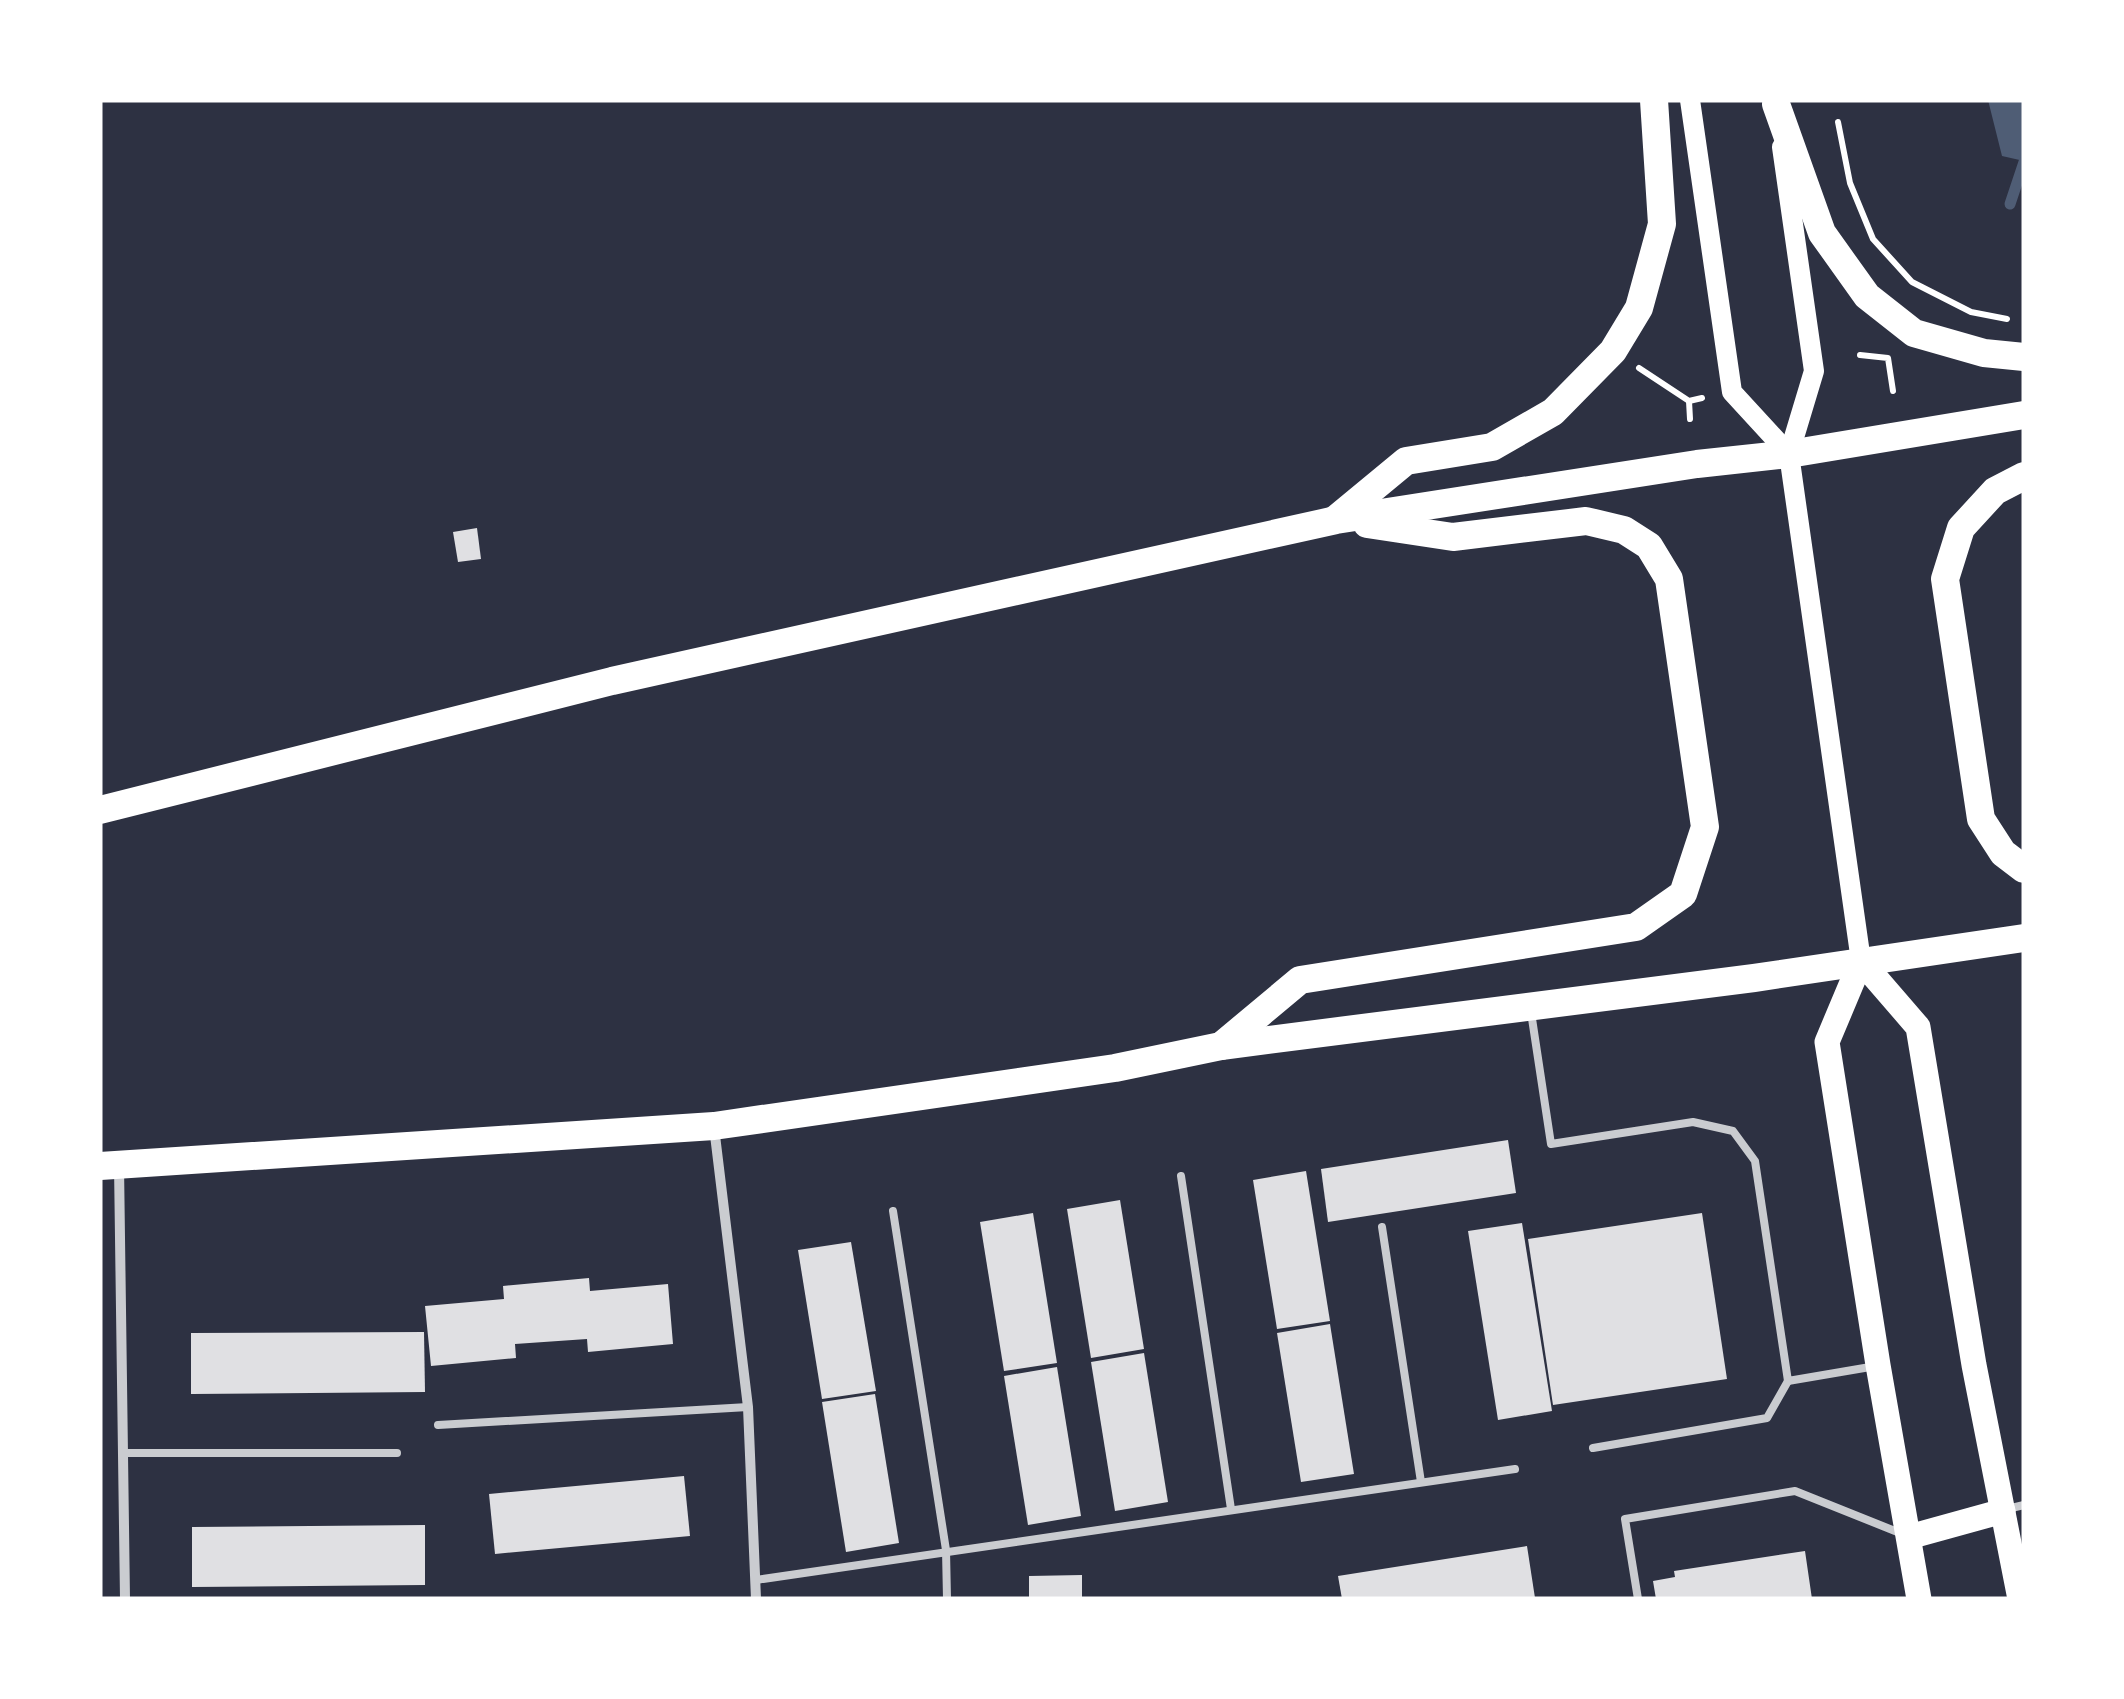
<svg xmlns="http://www.w3.org/2000/svg" width="2124" height="1699" viewBox="0 0 2124 1699" font-family="Roboto,sans-serif">
  <rect width="100%" height="100%" fill="#2d3142"/>
  <path fill="#4f5d75" d="M1988 100H2024V161L2002 156Z"/>
  <g fill="none" stroke-linecap="round" stroke-linejoin="round">
    <path stroke="#4f5d75" stroke-width="11" d="M2010 204 2024 162"/>
  </g>
  <g fill="#e0e0e3">
    <path d="M477 528 481 559 458 562 453 532Z"/>
    <path d="M1508 1140 1516 1193 1328 1222 1321 1169Z"/>
    <path d="M1306 1171 1330 1321 1277 1329 1253 1180Z"/>
    <path d="M1120 1200 1144 1349 1091 1358 1067 1209Z"/>
    <path d="M1033 1213 1057 1363 1004 1371 980 1222Z"/>
    <path d="M1702 1213 1727 1379 1553 1405 1528 1239Z"/>
    <path d="M1522 1223 1552 1411 1498 1420 1468 1231Z"/>
    <path d="M851 1242 876 1391 822 1399 798 1250Z"/>
    <path d="M589 1278 590 1291 668 1284 673 1344 588 1352 587 1339 515 1344 516 1358 431 1366 425 1306 504 1299 503 1286Z"/>
    <path d="M1330 1324 1354 1474 1301 1482 1277 1333Z"/>
    <path d="M424 1332 425 1392 191 1394V1333Z"/>
    <path d="M1144 1353 1168 1502 1115 1511 1091 1362Z"/>
    <path d="M1057 1367 1081 1516 1028 1525 1004 1376Z"/>
    <path d="M875 1394 899 1543 846 1552 822 1402Z"/>
    <path d="M684 1476 690 1536 495 1554 489 1494Z"/>
    <path d="M425 1525V1585L192 1587V1527Z"/>
    <path d="M1527 1546 1535 1598 1342 1599 1338 1576Z"/>
    <path d="M1805 1551 1812 1599H1656L1653 1581 1675 1577 1674 1571Z"/>
    <path d="M1082 1575V1599H1029V1576Z"/>
  </g>
  <g fill="none" stroke-linecap="round" stroke-linejoin="round">
    <g stroke="#fff" stroke-width="6">
      <path d="M1838 122 1850 183 1873 239 1912 282 1971 312 2007 319"/>
      <path d="M1860 355 1888 358 1893 391"/>
      <path d="M1639 368 1689 401 1702 398"/>
      <path d="M1689 401 1690 419"/>
    </g>
    <g stroke="#caccd0" stroke-width="8">
      <path d="M1531 1012 1551 1144 1693 1122 1733 1131 1755 1161 1788 1381 1876 1366"/>
      <path d="M1181 1176 1231 1509"/>
      <path d="M893 1211 946 1550 947 1599"/>
      <path d="M1382 1227 1421 1482"/>
      <path d="M438 1425 748 1407"/>
      <path d="M1593 1448 1767 1418 1788 1381"/>
      <path d="M124 1453H397"/>
      <path d="M2007 1509 2024 1505"/>
      <path d="M756 1580 1515 1469"/>
      <path d="M1638 1599 1625 1519 1795 1491 1900 1533"/>
    </g>
    <g stroke="#caccd0" stroke-width="10">
      <path d="M714 1127 748 1407 756 1599"/>
      <path d="M119 1165 125 1599"/>
    </g>
    <g stroke="#fff" stroke-width="20">
      <path d="M1690 100 1732 392 1789 454"/>
      <path d="M1782 147 1814 371 1789 454 1861 961"/>
    </g>
    <g stroke="#fff" stroke-width="25">
      <path d="M1909 1537 2003 1511"/>
      <path d="M1919 1599 1878 1365 1827 1042 1861 961 1918 1027 1974 1365 2020 1599"/>
    </g>
    <g stroke="#fff" stroke-width="28">
      <path d="M1776 104 1822 233 1867 296 1914 333 1984 353 2024 357"/>
      <path d="M2024 476 1995 491 1961 528 1945 579 1981 819 2003 853 2024 869"/>
      <path d="M1337 518 1406 461 1492 447 1553 412 1613 351 1639 308 1662 224 1654 100"/>
      <path d="M100 810 612 681 1336 520 1697 464 1789 454 2024 415"/>
      <path d="M1221 1046 1300 980 1636 927 1683 894 1705 827 1669 579 1649 546 1624 530 1586 521 1453 537 1367 524"/>
      <path d="M100 1166 714 1126 1115 1068 1221 1046 1754 978 2024 938"/>
    </g>
  </g>
  <rect width="2124" height="1699" fill="none" stroke="#ffffff" stroke-width="205"/>
</svg>
